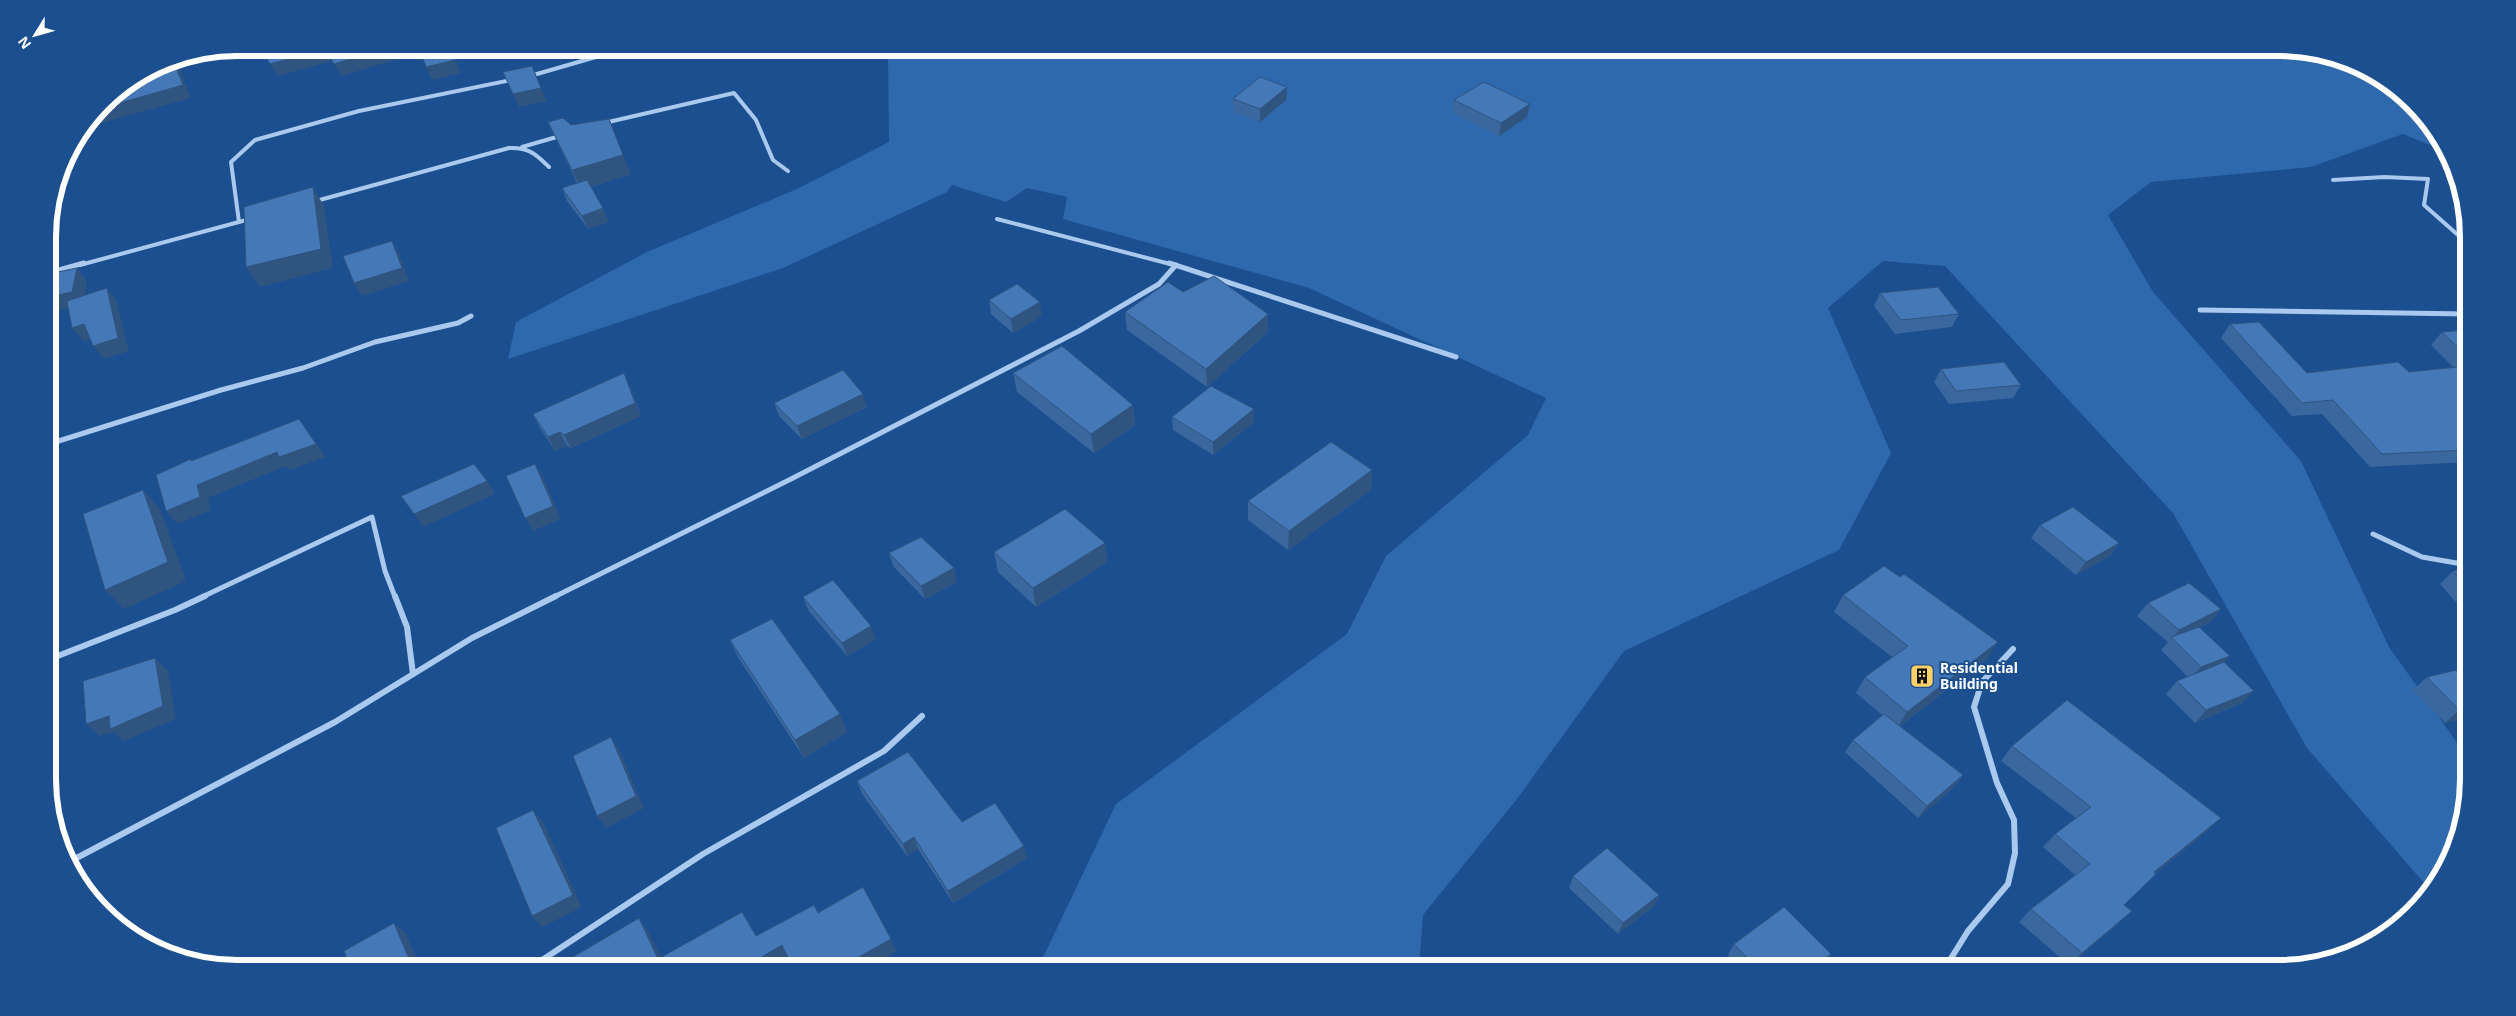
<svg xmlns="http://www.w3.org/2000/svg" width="2516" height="1016" viewBox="0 0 2516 1016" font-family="'Noto Sans',sans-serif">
  <rect width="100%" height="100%" fill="#1b4f8f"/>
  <path fill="#2e69ad" d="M900 48H2279L2340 58 2394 86 2429 121 2447 152 2403 134 2311 167 2151 182 2108 215 2153 292 2301 461 2389 647 2468 758V779L2458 840 2431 891 2307 748 2173 513 1945 266 1883 261 1828 308 1891 453 1839 550 1624 651 1517 799 1423 915 1419 968H1038L1116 804 1347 634 1386 556 1528 435 1546 398 1309 288 1063 219 1067 197 1027 188 1006 202 952 185 947 192 783 268 508 359 516 322 647 252 797 189 889 142 888 56Z"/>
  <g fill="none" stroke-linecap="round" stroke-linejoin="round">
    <g stroke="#a9c9ee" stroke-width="4">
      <path d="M530 76 627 48"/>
      <path d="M604 123 734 93 756 120 773 160 788 171"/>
      <path d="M522 147 560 136"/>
      <path d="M2333 180 2384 177 2428 179 2424 205 2467 243"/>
      <path d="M316 201 509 148C528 147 536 154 549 167"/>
      <path d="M997 219 1174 265"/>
      <path d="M239 222 231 162 255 140 359 111 511 80"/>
      <path d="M80 265 250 219"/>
    </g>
    <g stroke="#a9c9ee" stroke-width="5">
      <path d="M1169 263 1456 357"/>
      <path d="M48 273 84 263"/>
      <path d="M2200 310 2467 314"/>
      <path d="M49 444 221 390 303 368 375 342 458 323 471 316"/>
      <path d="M2373 534 2422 557 2468 565"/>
      <path d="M202 597 372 517 385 571 395 597"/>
      <path d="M554 597 791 479 1079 331 1159 284 1176 265"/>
    </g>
    <g stroke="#a9c9ee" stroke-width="6">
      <path d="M395 596 407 627 413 674"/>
      <path d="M50 659 175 610 205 596"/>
      <path d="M67 863 335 722 472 638 556 596"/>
      <path d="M530 968 703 854 884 751 922 716"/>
      <path d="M1945 968 1968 931 2008 884 2015 853 2014 820 1997 783 1974 707 1982 682 2013 649"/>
    </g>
  </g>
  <g fill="#3a679d">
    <path d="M1287 87 1286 100 1260 122 1233 112V99Z"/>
    <path d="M1454 100 1530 104 1527 117 1499 136 1453 113Z"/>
    <path d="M548 122 571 125 631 174 591 187 609 222 588 229 567 201 562 188 577 183 557 141Z"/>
    <path d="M1183 292 1268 314V332L1207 387 1127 330 1125 312Z"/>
    <path d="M1880 293 1959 314 1952 327 1895 334 1874 306Z"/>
    <path d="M989 300 1042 316 1013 333 991 314Z"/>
    <path d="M2230 324 2307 373 2409 372 2454 368 2431 345 2442 332 2467 330 2468 462 2370 467 2322 414 2292 416 2221 338Z"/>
    <path d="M1941 369 2021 385 2013 398 1949 404 1934 382Z"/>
    <path d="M1013 373 1133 405 1135 425 1094 453 1017 392Z"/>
    <path d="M630 387 641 416 571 448 567 446 555 451 540 428 533 414Z"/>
    <path d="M774 403 867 407 802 439 779 416Z"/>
    <path d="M1172 417 1254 422 1213 455 1173 430Z"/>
    <path d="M1372 470 1371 490 1288 550 1248 520V501Z"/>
    <path d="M2040 525 2119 543 2110 556 2076 575 2031 538Z"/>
    <path d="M1105 543 1107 562 1036 607 998 572 994 552Z"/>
    <path d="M889 553 957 582 925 599 893 566Z"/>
    <path d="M2468 569V616L2440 584 2453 571Z"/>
    <path d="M1843 595 1987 659 1900 726 1963 775 1954 787 1918 818 1845 752 1853 740 1882 715 1856 693 1865 677 1892 657 1834 612Z"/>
    <path d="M803 597 876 639 847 656 808 610Z"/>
    <path d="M2148 603 2221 609 2210 622 2200 627 2224 662 2242 703 2195 723 2166 694 2177 681 2188 677 2161 650 2168 642 2137 616Z"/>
    <path d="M730 640 847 732 804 758 739 659Z"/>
    <path d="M2427 677H2468V717L2445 723 2413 690Z"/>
    <path d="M2012 746 2207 831 2156 873 2124 905 2118 924 2069 965 2019 922 2031 909 2075 875 2043 847 2055 834 2076 818 2001 761Z"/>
    <path d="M857 781 962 822 1027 858 953 903 918 849 907 856 862 794Z"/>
    <path d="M1573 876 1659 895 1654 906 1618 934 1569 888Z"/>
    <path d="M1734 944 1831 954 1823 965 1819 968H1740L1728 955Z"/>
  </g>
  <g fill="#305480">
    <path d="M388 48 395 60 341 76 334 64Z"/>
    <path d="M450 48H451L461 73 432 80 426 67Z"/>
    <path d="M325 49 332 61 277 76 270 64Z"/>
    <path d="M173 60H176L191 98 87 127 102 108Z"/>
    <path d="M1287 87 1286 100 1260 122V109Z"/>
    <path d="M541 88 547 101 519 107 513 94Z"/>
    <path d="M1530 104 1527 117 1499 136 1501 123Z"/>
    <path d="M609 119 631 174 581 190 572 170Z"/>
    <path d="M313 187 324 206 333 268 260 287 246 267Z"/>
    <path d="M603 208 609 222 588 229 582 216Z"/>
    <path d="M392 241 399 254 409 281 362 296 354 283Z"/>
    <path d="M77 268 87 281 83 305 48 313V297Z"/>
    <path d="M107 288 117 302 129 351 104 359 93 346Z"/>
    <path d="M1040 302 1042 316 1013 333 1011 319Z"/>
    <path d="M1268 314V332L1207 387 1206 369Z"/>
    <path d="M84 324 95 337 84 341 72 328Z"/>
    <path d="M624 373 630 387 641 416 571 448 564 435Z"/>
    <path d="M863 394 867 407 802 439 797 426Z"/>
    <path d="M1133 405 1135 425 1094 453 1091 434Z"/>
    <path d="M1254 409V422L1213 455V442Z"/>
    <path d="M299 419 326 457 290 470 286 466 208 498 211 510 178 524 166 511 197 485Z"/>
    <path d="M560 432 567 446 555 451 548 437Z"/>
    <path d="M535 464 543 477 561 519 533 531 525 518Z"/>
    <path d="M1372 470 1371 490 1288 550 1289 531Z"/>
    <path d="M487 481 495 494 423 527 414 514Z"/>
    <path d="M143 490 160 509 186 581 124 609 105 590Z"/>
    <path d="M1105 543 1107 562 1036 607 1033 588Z"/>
    <path d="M2119 543 2110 556 2076 575 2086 562Z"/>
    <path d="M954 568 957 582 925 599 921 586Z"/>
    <path d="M2221 609 2210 622 2174 640 2172 638 2179 630Z"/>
    <path d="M871 626 876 639 847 656 842 643Z"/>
    <path d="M1998 642 1987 659 1897 728 1907 712Z"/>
    <path d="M2230 656 2218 669 2190 679 2201 667Z"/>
    <path d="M155 658 168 671 176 719 124 741 113 732 100 736 86 724Z"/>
    <path d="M2254 691 2242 703 2195 723 2206 710Z"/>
    <path d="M2468 708V717L2445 723 2459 710Z"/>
    <path d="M840 714 847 732 804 758 795 740Z"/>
    <path d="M611 737 619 749 644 808 606 828 597 816Z"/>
    <path d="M1963 775 1954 787 1918 818 1927 806Z"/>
    <path d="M533 810 543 822 582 907 542 927 532 916Z"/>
    <path d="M2221 818 2207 831 2141 885 2154 872Z"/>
    <path d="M914 837 918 849 907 856 903 844Z"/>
    <path d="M1024 846 1027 858 953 903 948 891Z"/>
    <path d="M1659 895 1654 906 1618 934 1623 923Z"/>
    <path d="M2132 911 2118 924 2069 965 2082 953Z"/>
    <path d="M639 918 648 931 666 968 658 959Z"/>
    <path d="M394 923 406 934 420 968H413Z"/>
    <path d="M891 939 897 951 868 968H839Z"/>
    <path d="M782 945 790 958 772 968H743Z"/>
    <path d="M1831 954 1823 965 1819 968H1813Z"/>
  </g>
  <g fill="#4478b7" stroke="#305480">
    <path d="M260 48H388L334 64 325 49 270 64Z"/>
    <path d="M419 48H450L455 60 426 67Z"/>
    <path d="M173 60 183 85 102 108 112 95 165 62Z"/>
    <path d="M532 66 541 88 513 94 503 72Z"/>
    <path d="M1260 77 1287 87 1260 109 1233 99Z"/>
    <path d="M1484 82 1530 104 1501 123 1454 100Z"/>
    <path d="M563 118 571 125 609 119 623 155 572 170 548 122Z"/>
    <path d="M587 180 603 208 582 216 562 188Z"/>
    <path d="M313 187 321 249 246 267 244 207Z"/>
    <path d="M392 241 402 268 354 283 343 256Z"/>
    <path d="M77 268 72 292 48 297V274Z"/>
    <path d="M1214 276 1268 314 1206 369 1125 312 1168 282 1183 292Z"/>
    <path d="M1017 284 1040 302 1011 319 989 300Z"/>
    <path d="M1938 287 1959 314 1901 320 1880 293Z"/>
    <path d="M107 288 118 338 93 346 84 324 72 328 67 301Z"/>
    <path d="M2259 322 2307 373 2398 362 2409 372 2467 366 2468 450 2382 454 2333 400 2302 403 2230 324Z"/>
    <path d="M2467 330V356L2442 332Z"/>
    <path d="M1062 346 1133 405 1091 434 1013 373Z"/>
    <path d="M2004 362 2021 385 1956 391 1941 369Z"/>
    <path d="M843 370 863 394 797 426 774 403Z"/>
    <path d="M624 373 635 403 564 435 560 432 548 437 533 414Z"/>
    <path d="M1211 386 1254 409 1213 442 1172 417Z"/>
    <path d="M299 419 316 444 279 457 277 452 197 485 200 497 166 511 156 475 191 459V461Z"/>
    <path d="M1331 442 1372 470 1289 531 1248 501Z"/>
    <path d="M474 464 487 481 414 514 401 496Z"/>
    <path d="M535 464 553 506 525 518 506 476Z"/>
    <path d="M143 490 168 562 105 590 83 514Z"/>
    <path d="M2073 507 2119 543 2086 562 2040 525Z"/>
    <path d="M1065 509 1105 543 1033 588 994 552Z"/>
    <path d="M921 537 954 568 921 586 889 553Z"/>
    <path d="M1884 566 1900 577 1904 574 1998 642 1907 712 1865 677 1908 646 1843 595Z"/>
    <path d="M2468 569V587L2453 571Z"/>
    <path d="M833 580 871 626 842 643 803 597Z"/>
    <path d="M2189 583 2221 609 2179 630 2148 603Z"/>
    <path d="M772 619 840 714 795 740 730 640Z"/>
    <path d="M2199 627 2230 656 2201 667 2171 637Z"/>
    <path d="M155 658 163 706 110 729 109 716 86 724 83 681Z"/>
    <path d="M2224 662 2254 691 2206 710 2177 681Z"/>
    <path d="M2461 669 2468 677V708L2459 710 2427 677Z"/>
    <path d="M2067 700 2221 818 2154 872 2156 874 2124 905 2132 911 2082 953 2031 909 2090 864 2055 834 2091 807 2012 746Z"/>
    <path d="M1884 714 1963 775 1927 806 1853 740Z"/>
    <path d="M611 737 636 796 597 816 573 756Z"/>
    <path d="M908 752 962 822 995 803 1024 846 948 891 914 837 903 844 857 781Z"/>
    <path d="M533 810 573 895 532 916 496 828Z"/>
    <path d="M1607 848 1659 895 1623 923 1573 876Z"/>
    <path d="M863 887 891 939 839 968H793L782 945 743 968H572L568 960 639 918 658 959 742 912 756 936 814 905 818 913Z"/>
    <path d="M1784 907 1831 954 1813 968H1757L1734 944Z"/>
    <path d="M394 923 413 968H351L344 951Z"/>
  </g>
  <defs>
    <g id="building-square" transform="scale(1.25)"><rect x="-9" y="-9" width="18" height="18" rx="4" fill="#ffd166" stroke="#1b4f8f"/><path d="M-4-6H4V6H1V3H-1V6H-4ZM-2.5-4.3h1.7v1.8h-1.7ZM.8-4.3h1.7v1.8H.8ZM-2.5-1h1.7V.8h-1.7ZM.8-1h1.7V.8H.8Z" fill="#111"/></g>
  </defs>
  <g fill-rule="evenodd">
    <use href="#building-square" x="1922" y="676"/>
  </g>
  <g text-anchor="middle" stroke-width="4" stroke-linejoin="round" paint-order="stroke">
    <g font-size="14" font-weight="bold" fill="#fff" stroke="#1b4f8f" text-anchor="start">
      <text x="1940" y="673">Residential<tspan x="1940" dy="16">Building</tspan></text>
    </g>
  </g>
  <path d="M0 0H2516V1016H0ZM237 56H2279A181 181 0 0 1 2460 237V779A181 181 0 0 1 2279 960H237A181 181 0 0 1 56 779V237A181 181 0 0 1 237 56Z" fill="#1b4f8f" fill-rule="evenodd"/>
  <path fill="none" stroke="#fff" stroke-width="6" d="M237 56H2279A181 181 0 0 1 2460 237V779A181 181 0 0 1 2279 960H237A181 181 0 0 1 56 779V237A181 181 0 0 1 237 56Z"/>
  <g transform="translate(35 35) rotate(233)" stroke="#1b4f8f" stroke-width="4" paint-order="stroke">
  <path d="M0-4L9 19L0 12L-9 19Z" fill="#ffffff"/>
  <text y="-8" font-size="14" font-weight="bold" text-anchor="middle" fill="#ffffff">N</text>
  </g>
</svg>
